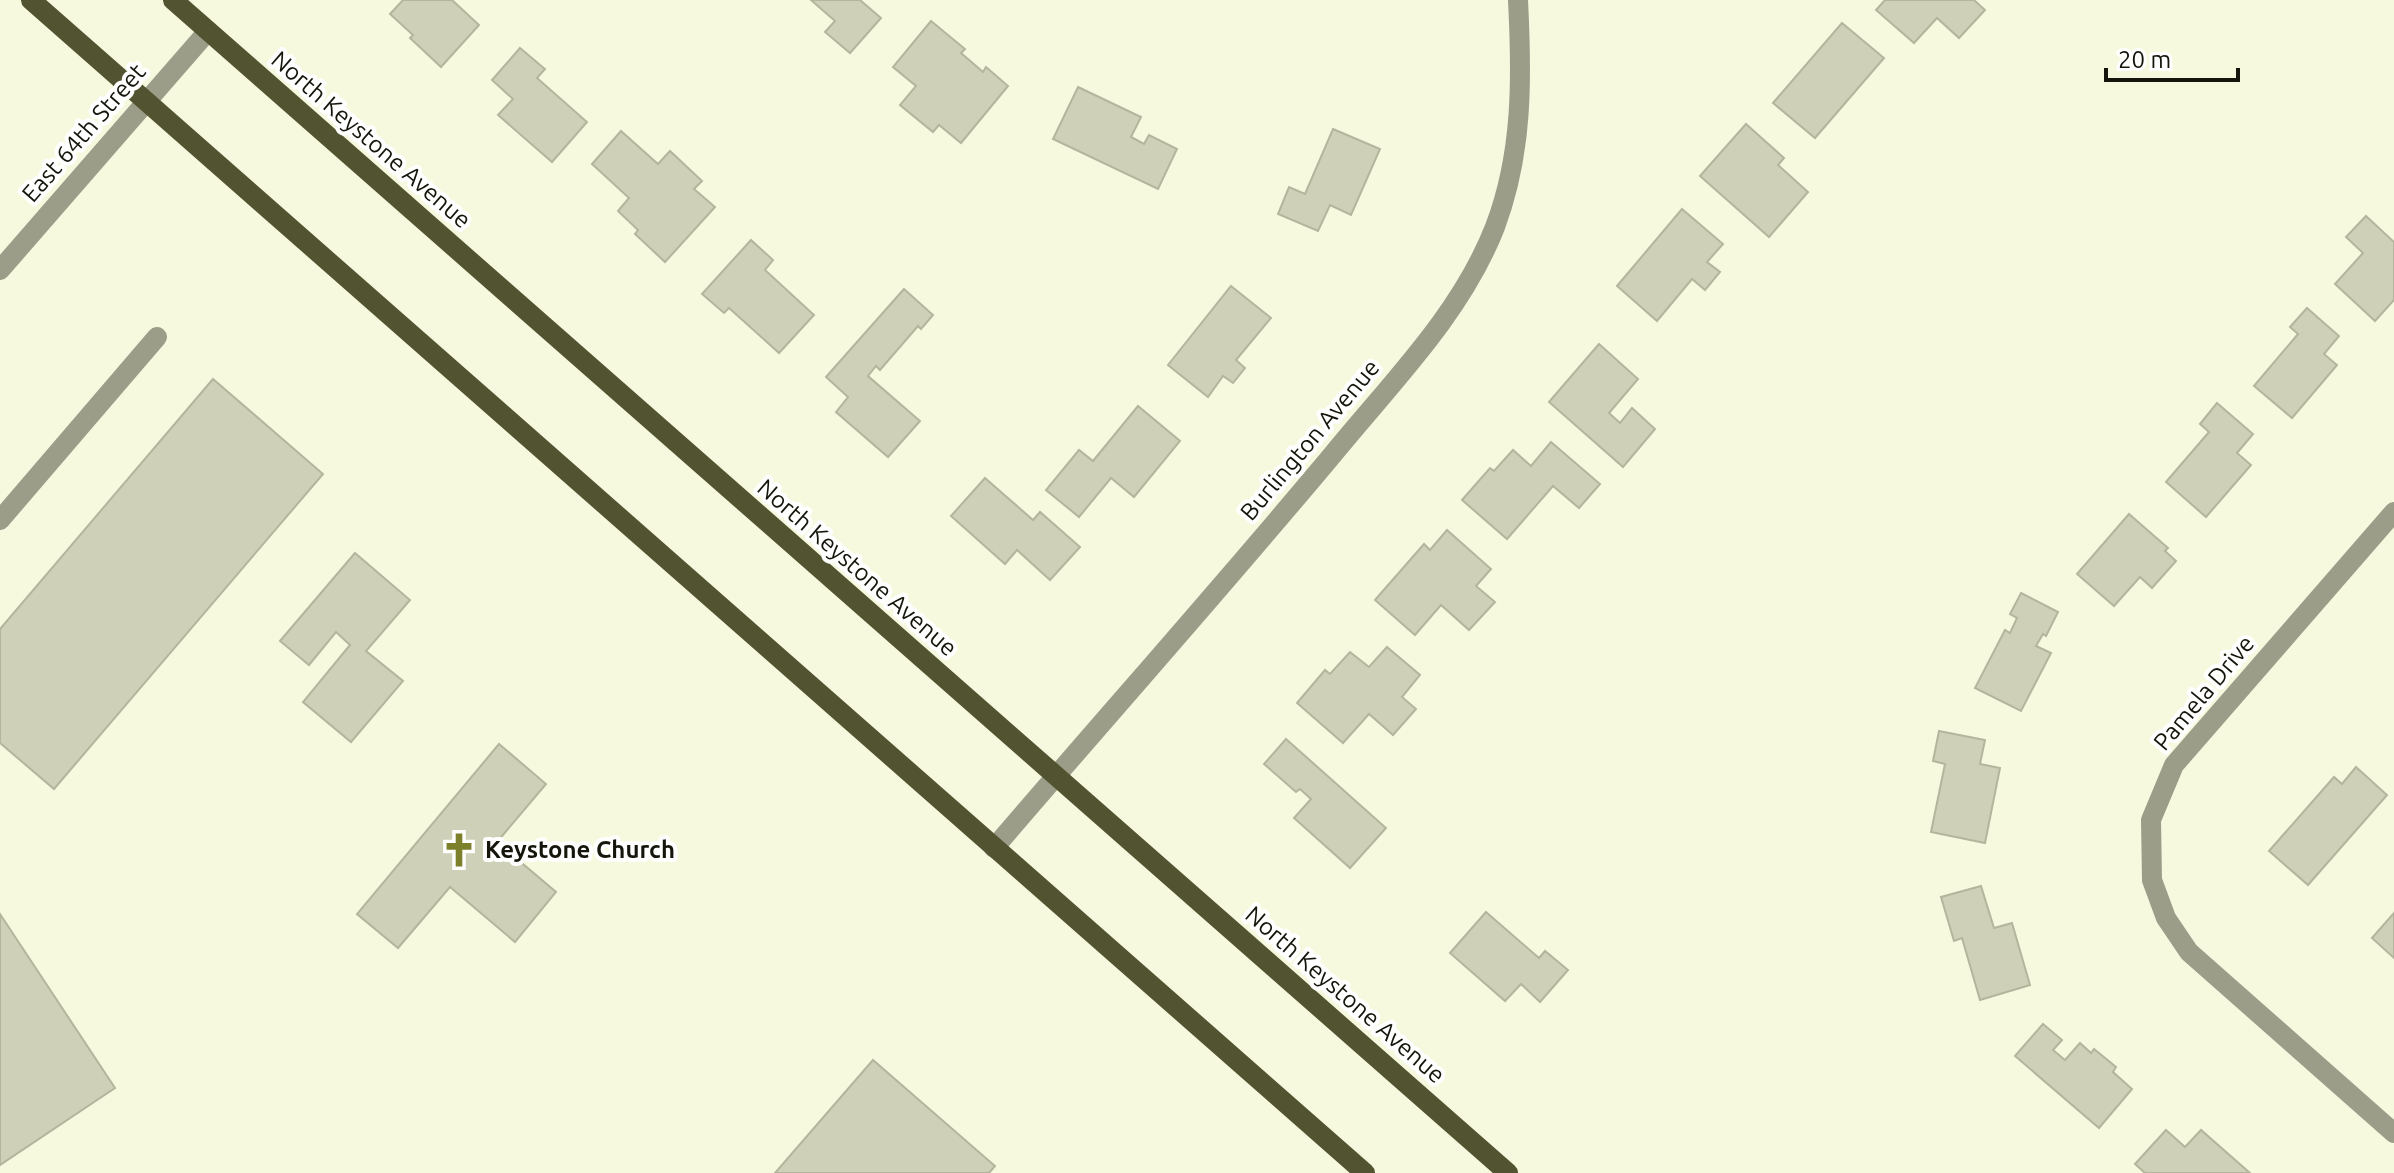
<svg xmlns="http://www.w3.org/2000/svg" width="2394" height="1173" viewBox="0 0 2394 1173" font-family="Ubuntu,sans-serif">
  <rect width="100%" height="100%" fill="#f7f9df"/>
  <g fill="#ced1b7" stroke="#b3b59c" stroke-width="2">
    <path d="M403 0H452L479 25 441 67 410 38 413 35 390 14Z"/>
    <path d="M811 0H860L881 18 850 53 825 32 835 21Z"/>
    <path d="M1885 0H1974L1985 10 1959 38 1937 18 1914 43 1876 10Z"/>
    <path d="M931 21 965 49 961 53 983 72 986 67 1008 86 961 143 939 125 933 132 900 105 916 86 893 67Z"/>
    <path d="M1842 23 1884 58 1815 138 1773 103Z"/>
    <path d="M520 48 545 69 537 78 587 122 552 162 498 115 513 99 492 80Z"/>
    <path d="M1078 87 1141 117 1131 137 1144 144 1149 135 1177 149 1158 189 1053 139Z"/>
    <path d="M1746 124 1784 158 1778 165 1808 192 1769 237 1700 176Z"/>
    <path d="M1333 129 1380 149 1351 215 1330 205 1318 231 1278 214 1289 187 1305 194Z"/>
    <path d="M621 131 658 164 670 151 702 181 694 189 715 207 665 262 635 234 638 230 618 211 629 198 592 164Z"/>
    <path d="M1682 209 1723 244 1707 262 1720 272 1705 290 1692 279 1657 321 1617 286Z"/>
    <path d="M2366 216 2394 242V300L2375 321 2335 284 2363 253 2346 237Z"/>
    <path d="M751 240 773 260 765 270 814 315 779 353 729 308 724 313 702 294Z"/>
    <path d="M1231 286 1271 318 1236 360 1245 368 1233 383 1223 376 1208 397 1168 365Z"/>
    <path d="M904 289 933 315 921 329 918 326 880 370 876 366 868 376 920 421 888 457 836 412 848 397 826 377Z"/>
    <path d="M2307 308 2339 336 2324 354 2337 365 2292 418 2254 386 2298 334 2290 327Z"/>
    <path d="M1599 344 1638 379 1609 413 1620 423 1632 408 1655 429 1623 467 1549 402Z"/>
    <path d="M213 379 323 474 54 789 0 743V629Z"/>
    <path d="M2217 403 2253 434 2237 453 2251 465 2206 517 2166 482 2209 432 2200 424Z"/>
    <path d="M1138 406 1180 441 1134 497 1111 478 1079 517 1046 490 1079 450 1093 461Z"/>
    <path d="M1551 442 1600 484 1579 508 1553 486 1507 539 1462 500 1490 468 1494 471 1513 450 1531 466Z"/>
    <path d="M985 478 1033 520 1040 512 1080 547 1050 580 1017 550 1005 564 951 516Z"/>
    <path d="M2129 514 2168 548 2165 551 2176 561 2152 588 2140 577 2114 606 2077 574Z"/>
    <path d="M1447 530 1491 569 1476 586 1495 602 1469 630 1441 605 1415 635 1375 600 1424 544 1430 550Z"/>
    <path d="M355 553 410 600 366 651 403 681 351 742 303 702 350 645 336 632 309 665 280 641Z"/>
    <path d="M2021 593 2058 612 2046 636 2043 634 2036 646 2051 653 2021 711 1975 688 2005 630 2010 633 2017 618 2010 614Z"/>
    <path d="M1387 647 1420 675 1402 697 1416 709 1393 735 1369 714 1343 743 1297 703 1325 670 1330 674 1350 652 1369 667Z"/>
    <path d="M1939 731 1985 740 1980 764 2000 768 1985 843 1931 832 1945 764 1933 761Z"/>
    <path d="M1286 739 1386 828 1350 868 1294 818 1311 799 1300 789 1296 792 1264 764Z"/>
    <path d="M499 744 546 784 497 842 556 892 515 942 450 887 398 948 357 914Z"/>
    <path d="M2356 767 2387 795 2308 885 2269 851 2334 777 2342 784Z"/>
    <path d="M1981 886 1994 928 2012 923 2030 985 1980 1000 1962 938 1954 941 1941 897Z"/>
    <path d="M1486 912 1539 958 1545 951 1568 970 1540 1002 1521 984 1505 1001 1450 953Z"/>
    <path d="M2394 913V958L2372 938Z"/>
    <path d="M0 914 115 1088 0 1165Z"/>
    <path d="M2043 1024 2062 1040 2053 1050 2065 1060 2080 1043 2091 1053 2094 1049 2116 1067 2113 1072 2132 1089 2099 1128 2015 1056Z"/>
    <path d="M873 1060 995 1166 989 1173H775Z"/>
    <path d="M2166 1130 2185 1147 2201 1130 2250 1173H2145L2135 1164Z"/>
  </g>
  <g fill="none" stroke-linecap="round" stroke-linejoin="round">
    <g stroke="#9b9d89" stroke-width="20">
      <path d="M0 270 208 31"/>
      <path d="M2394 512 2174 765 2151 820 2152 880 2166 918 2189 952 2394 1133"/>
      <path d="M0 520 157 337"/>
      <path d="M994 848C1107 716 1223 586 1334 453 1392 382 1461 314 1495 227 1523 153 1522 78 1518 0"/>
    </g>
    <g stroke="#525431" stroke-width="20">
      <path d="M31 0 1365 1173"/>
      <path d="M173 0 1508 1173"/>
    </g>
  </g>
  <defs>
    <g id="church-bare" transform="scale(2.76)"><path d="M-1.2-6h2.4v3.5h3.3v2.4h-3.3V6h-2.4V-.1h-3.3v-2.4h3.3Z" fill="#7d802a" stroke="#fff" stroke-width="2.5" paint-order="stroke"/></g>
  </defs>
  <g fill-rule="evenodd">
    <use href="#church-bare" x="459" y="850"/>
  </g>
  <g text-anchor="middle" stroke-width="8" stroke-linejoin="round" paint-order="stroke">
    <g font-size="24" fill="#15150c" stroke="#fff">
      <text transform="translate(84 133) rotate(-49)" y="8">East 64th Street</text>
      <text transform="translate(371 140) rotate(41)" y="8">North Keystone Avenue</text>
      <text transform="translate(1310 440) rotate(-50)" y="8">Burlington Avenue</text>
      <text transform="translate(857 568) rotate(41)" y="8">North Keystone Avenue</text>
      <text transform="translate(2204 693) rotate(-50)" y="8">Pamela Drive</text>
      <text transform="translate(1345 995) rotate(41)" y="8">North Keystone Avenue</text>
    </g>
    <g font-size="24" font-weight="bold" fill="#15150c" stroke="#fff" text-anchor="start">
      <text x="485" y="858">Keystone Church</text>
    </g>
  </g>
  <path d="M2106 68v12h132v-12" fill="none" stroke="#15150c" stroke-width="4"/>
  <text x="2118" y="68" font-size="24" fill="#15150c" stroke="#ffffff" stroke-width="6" paint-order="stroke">20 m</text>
</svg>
